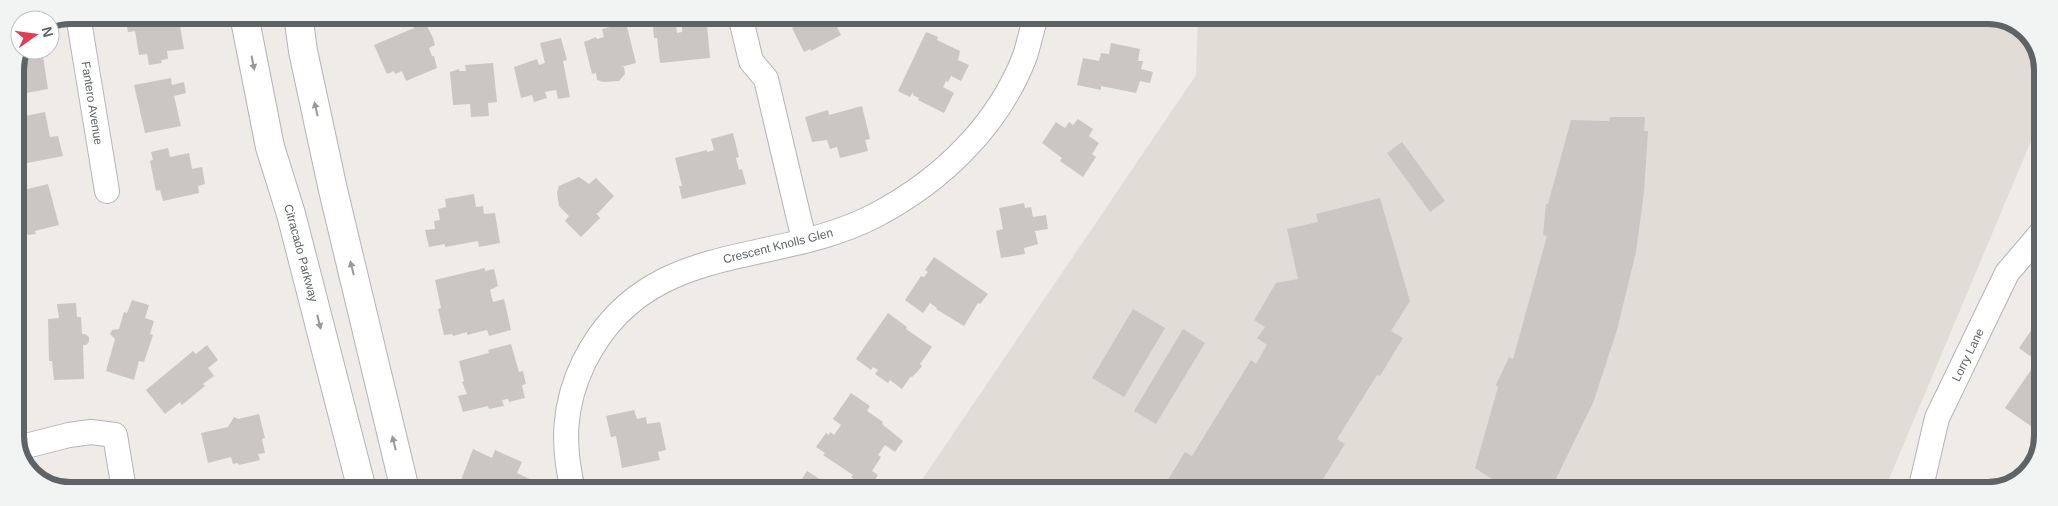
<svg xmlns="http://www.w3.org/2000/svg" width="2058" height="506" viewBox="0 0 2058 506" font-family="Arial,sans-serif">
  <rect width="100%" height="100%" fill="#efebe6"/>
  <path fill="#e2dcd7" d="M1198 16H1999L2029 33 2043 63 2042 115 1884 491 915 490 1196 75Z"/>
  <g fill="#cbc6c2">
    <path d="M125 15H164L166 23 179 20 184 49 167 51 168 59 161 60 162 63 149 65 147 54 139 55 135 31 128 32Z"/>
    <path d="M652 15H675L677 33 682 32V27L707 25 710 58 660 63 657 38H654Z"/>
    <path d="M793 15H831L841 35 811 51 810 49 804 52 792 28 798 25Z"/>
    <path d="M626 23 636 63 621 67H624L625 74 619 81 603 82 597 80 596 73 592 74 584 42 596 37 597 39 604 37 602 29 610 27 609 26Z"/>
    <path d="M419 24 420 26 426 24 433 38 435 45 429 48 432 56H434L437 68 406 81 402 71 395 74 394 71 387 74 374 45 414 28 413 26Z"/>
    <path d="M926 32 938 37 937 40 960 51 958 60 969 65 961 81 951 76 948 82 946 81 943 87 954 93 944 113 918 100 919 98 913 95V92L910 97 898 91Z"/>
    <path d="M561 38 567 60 563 61 570 97 558 99 556 90 545 92 547 98 534 102 532 95 521 98 514 67 537 59 539 65 545 63 540 43Z"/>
    <path d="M1111 43 1140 49 1138 61H1143L1141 69 1153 72 1150 83 1140 81 1136 93 1101 86V90L1077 85 1083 58 1099 61 1101 53 1109 54Z"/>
    <path d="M23 50H42L48 89 15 95V69Z"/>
    <path d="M493 63 497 102 488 103 489 116 471 117 470 104 453 105 450 72 459 69V71H466L465 65Z"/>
    <path d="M171 78 172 85 184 82 186 93 174 96 181 126 145 133 134 85Z"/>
    <path d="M862 106 870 139 865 140 868 151 840 158 837 147 830 149 827 140 812 142 805 117 828 110 829 115Z"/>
    <path d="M45 112 50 137 58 136 63 156 17 165V163L15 164V118Z"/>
    <path d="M1610 117H1645L1644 131H1648L1644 192 1636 252 1617 330 1593 403 1550 491H1506L1507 489 1475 468 1498 387 1496 385 1509 357 1513 359 1547 236 1543 235 1546 204H1548L1571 120 1609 121Z"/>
    <path d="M1078 119 1093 129 1089 136 1099 143 1092 154 1096 157 1083 177 1060 161 1062 158 1042 143 1056 122 1065 128 1069 122 1073 125Z"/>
    <path d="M733 133 739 157 736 158 739 170 742 169 746 184 682 199 679 186H682L675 158 707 150V152L714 150 711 139Z"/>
    <path d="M1402 142 1445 201 1430 212 1387 153Z"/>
    <path d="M168 148 170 157 189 153 192 169 202 167 205 184 198 186 199 193 163 201 160 190 156 191 150 161 153 160 151 152Z"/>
    <path d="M579 177 589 184 596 178 614 196 598 213H596L600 218 581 237 565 221 569 216 559 206 557 193 559 186Z"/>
    <path d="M48 184 59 225 35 231 36 234 28 235 27 233 15 236V192Z"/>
    <path d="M474 194 476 207 483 206 484 214 495 213 500 243 479 247 478 241 445 247V244L429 247 425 230 435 229 434 221 440 220 438 209 446 207 445 199Z"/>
    <path d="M1380 198 1410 301 1391 331 1403 338 1380 376 1377 375 1337 439 1345 444 1319 485 1313 482 1307 491H1161L1185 452 1192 456 1251 360 1256 364 1267 345 1257 338 1265 327 1254 320 1276 283 1298 279 1287 229 1318 222 1316 214Z"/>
    <path d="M1024 203 1025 208 1031 207 1033 217 1046 215 1048 229 1035 231 1038 244 1024 248 1025 254 1001 258 996 231 1003 229 999 208Z"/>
    <path d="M934 257 988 294 980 304 978 303 964 326 936 309 937 308 930 303 923 313 905 300 921 276 924 277 928 272 925 270Z"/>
    <path d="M485 268V271L494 269 498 286 490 290 493 302 504 299 511 330 489 336 487 330 467 335V332L453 336 452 334 444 335 438 309 441 308 435 280Z"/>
    <path d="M132 300 149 305 145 318 154 321 150 334 153 335 144 362 139 361 134 380 106 371 115 339 110 334 112 330 119 329 124 312 127 313Z"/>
    <path d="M76 303 77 317H81L82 334H85L89 337V342L86 345H83L84 379 54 380 52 361H49L48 319 59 318 57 304Z"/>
    <path d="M1133 309 1165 328 1124 397 1092 378Z"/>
    <path d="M888 313 907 327 906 329 932 347 920 364 922 366 918 371 912 377 911 376 902 389 890 380 888 383 875 374 878 370 873 367 871 370 856 359Z"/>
    <path d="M2039 319 2042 321V419L2035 429 2005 408 2037 361 2019 348Z"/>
    <path d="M1183 329 1205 343 1156 424 1134 411Z"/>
    <path d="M511 344 519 372 523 371 526 384 522 385 525 398 509 402 508 399 502 400 504 406 489 409 488 406 463 412 458 396 467 394 462 382 464 381 459 361 489 353 488 350Z"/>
    <path d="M207 345 218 360 208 368 214 376 203 384 205 386 182 405 180 402 165 414 146 390 193 351 196 354Z"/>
    <path d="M851 393 870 406 867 411 883 422 882 424 903 441 895 452 885 445 878 455 881 457 872 471 878 475 873 483 867 479 864 483 859 480 858 482 851 477 853 475 823 455 825 453 816 447 826 433 829 435 830 432 834 435 841 425 833 419Z"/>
    <path d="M634 410 637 419 646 417 647 424 660 422 666 450 658 452 660 460 622 468 616 436 611 437 606 416Z"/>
    <path d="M259 414 265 438 262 439 265 453 258 454 260 460 239 465 238 463 233 464 231 457 208 463 201 433 228 427 234 417 238 419Z"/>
    <path d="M473 449 492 458 495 450 522 462 517 473 532 480 527 490 469 489 471 485 461 480Z"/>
    <path d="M807 471 826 483 823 489 825 490H795Z"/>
  </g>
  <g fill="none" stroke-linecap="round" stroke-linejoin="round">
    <g stroke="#b1b5b7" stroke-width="26">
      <g id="street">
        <path d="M78 15 107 191"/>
        <path d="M740 15 751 61 766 79 804 240"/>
        <path d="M18 448 69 435 91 432 115 435 124 490"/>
        <path d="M573 490C562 445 563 405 584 362 646 237 773 269 876 215 942 180 998 126 1025 56 1029 43 1032 29 1036 16"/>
        <path d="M1920 491 1937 418 2007 273 2042 232"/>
      </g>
    </g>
    <g stroke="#b0b5b8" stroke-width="30">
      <g id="secondary">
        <path d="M244 15 270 147 291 214 362 490"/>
        <path d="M298 15 303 51 333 190 405 490"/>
      </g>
    </g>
    <use href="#street" stroke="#fff" stroke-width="24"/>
    <use href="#secondary" stroke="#fff" stroke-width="28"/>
  </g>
  <defs><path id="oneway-solid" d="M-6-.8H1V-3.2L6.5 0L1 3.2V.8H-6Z" transform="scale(1.25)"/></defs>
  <g fill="#969a9b">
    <use href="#oneway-solid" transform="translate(253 63) rotate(79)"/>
    <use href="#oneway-solid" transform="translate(316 109) rotate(-103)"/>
    <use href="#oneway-solid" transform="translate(352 268) rotate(-104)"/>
    <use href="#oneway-solid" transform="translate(319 322) rotate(76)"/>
    <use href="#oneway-solid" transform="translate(394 443) rotate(-104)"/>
  </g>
  <g text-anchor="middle" stroke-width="4.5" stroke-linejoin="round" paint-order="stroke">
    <g font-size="12" fill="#5e6365" stroke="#fff">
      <text transform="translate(92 103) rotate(81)" y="4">Fantero Avenue</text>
      <text transform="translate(778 246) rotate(-14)" y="4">Crescent Knolls Glen</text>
      <text transform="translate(301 253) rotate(75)" y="4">Citracado Parkway</text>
      <text transform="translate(1968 355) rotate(-64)" y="4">Lorry Lane</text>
    </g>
  </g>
  <path d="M0 0H2058V506H0ZM70 24H1988A46 46 0 0 1 2034 70V436A46 46 0 0 1 1988 482H70A46 46 0 0 1 24 436V70A46 46 0 0 1 70 24Z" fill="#f2f3f3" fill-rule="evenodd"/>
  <path fill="none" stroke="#5e6365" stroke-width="6" d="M70 24H1988A46 46 0 0 1 2034 70V436A46 46 0 0 1 1988 482H70A46 46 0 0 1 24 436V70A46 46 0 0 1 70 24Z"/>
  <g transform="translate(35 35) rotate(76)"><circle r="24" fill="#ffffff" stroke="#bfc1c1"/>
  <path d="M0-4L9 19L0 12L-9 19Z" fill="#de3d54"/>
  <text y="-8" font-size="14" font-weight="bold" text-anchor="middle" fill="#5e6365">N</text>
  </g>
</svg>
